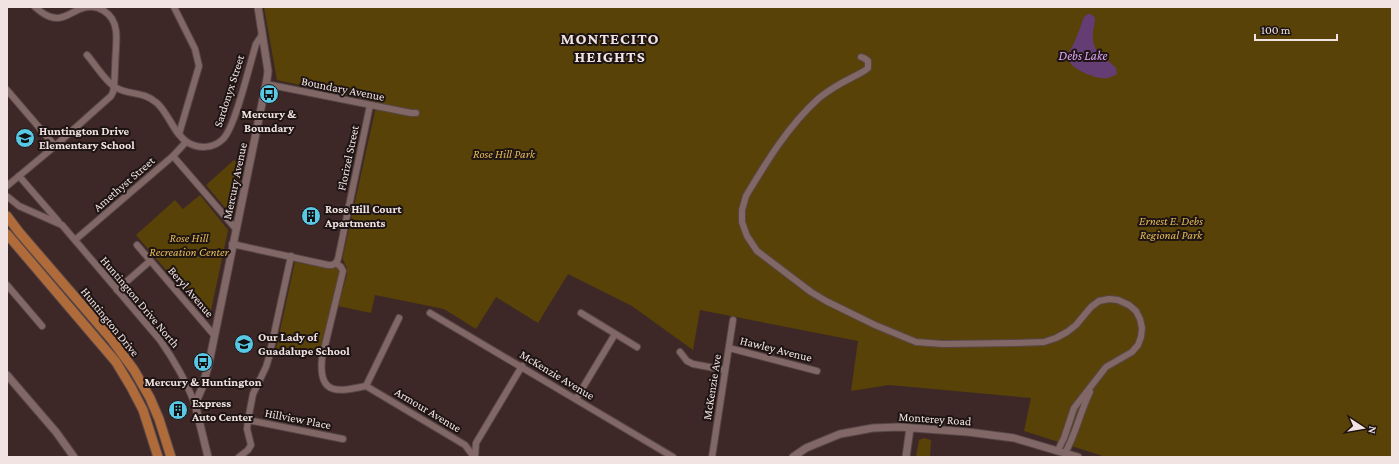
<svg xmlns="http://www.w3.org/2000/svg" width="1399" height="464" viewBox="0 0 1399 464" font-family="'Crimson Pro',serif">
  <rect width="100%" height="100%" fill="#3d2827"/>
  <g fill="#584207">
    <path d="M264 7H1392V457H1106L1024 431 1031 398 889 385 851 391 858 341 700 310 693 350 632 306 568 274 538 323 496 297 476 329 444 309 375 295 371 313 338 306 347 275V268L343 260V256L377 102 277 80Z"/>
    <path d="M234 160 242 168 232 216 206 185Z"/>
    <path d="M200 195 228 230 209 320 136 235 175 200 183 209Z"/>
    <path d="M295 262 330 269 337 267 340 269 320 357 276 349Z"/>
    <path d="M924 438 931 440 930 457H916L919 440Z"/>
  </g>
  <path fill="#643d74" d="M1088 14H1091L1095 18C1095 25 1092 31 1093 38 1093 54 1107 58 1116 68L1117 74C1112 77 1107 79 1102 78 1093 78 1066 67 1068 56 1068 51 1073 47 1074 43 1078 34 1081 25 1084 17Z"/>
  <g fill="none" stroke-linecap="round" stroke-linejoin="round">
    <g stroke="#594747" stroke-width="8">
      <g id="minor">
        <path d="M174 7 195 49 199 66 179 134"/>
        <path d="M87 55C95 64 105 81 115 87 129 96 142 90 157 103 169 114 174 134 187 142 198 149 213 149 223 139 235 128 250 63 256 44L262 35"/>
        <path d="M861 57 864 58 868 61V68C864 72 858 74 853 77 841 83 829 90 819 98 788 126 767 161 746 196L742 210V222L747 236 757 251 811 292 826 301 875 325 916 342 943 344 1015 343 1044 342 1056 338 1067 332 1076 325 1091 307 1099 301 1109 299 1118 300 1129 305 1136 311 1140 319 1142 328 1141 337 1138 345 1132 352 1106 367 1074 408 1064 438 1058 450"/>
        <path d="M266 84 411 113H416"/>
        <path d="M7 90 55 146"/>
        <path d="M173 156 236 229"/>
        <path d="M19 176 58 221"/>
        <path d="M7 186 55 146 111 96 113 92 114 87C115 74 115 62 116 49 116 43 117 37 116 31 114 13 97 2 80 9 72 12 66 18 57 18 48 18 41 12 35 7"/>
        <path d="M8 197 19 206 62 225 160 340C174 360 186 381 195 404"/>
        <path d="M75 240 173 156 186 142"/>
        <path d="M232 244 328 265H332L336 263"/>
        <path d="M137 245 214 335"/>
        <path d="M336 263 341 267 343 271 322 358C318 396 338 392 366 386L465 445 474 457"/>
        <path d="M336 263 338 259 370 105"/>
        <path d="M7 285 42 326"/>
        <path d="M117 290 150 261"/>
        <path d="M430 313 673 457"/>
        <path d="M581 313 637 347"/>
        <path d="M729 348 817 371"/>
        <path d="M680 352 687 361 693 364 725 370"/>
        <path d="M366 386 399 318"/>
        <path d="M576 399 615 334"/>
        <path d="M248 420 343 439"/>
        <path d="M1065 453C1076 434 1080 412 1090 392"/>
        <path d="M239 457 248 450 251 445 247 429 248 420 253 394 266 367 269 357 291 256"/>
        <path d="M475 457 476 443 522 366"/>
        <path d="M712 457 733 320"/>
      </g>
    </g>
    <g stroke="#594747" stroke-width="9">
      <g id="tertiary">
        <path d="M7 375 56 432 74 457"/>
        <path d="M208 457 195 404 202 388 209 363 267 79 268 71 258 7"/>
        <path d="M793 457 806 448 840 434 873 428 899 427 968 432 1014 438 1078 457"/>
        <path d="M906 457 910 428"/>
      </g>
    </g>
    <g stroke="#594747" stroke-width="11">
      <g id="primary">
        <path d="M7 216 19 232 112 340 134 370 150 398 159 419 171 457"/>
        <path d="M7 234 116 362 131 387 143 410 158 457"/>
      </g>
    </g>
    <use href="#minor" stroke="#816867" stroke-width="6"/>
    <use href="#tertiary" stroke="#816867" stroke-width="7"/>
    <use href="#primary" stroke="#b06b3b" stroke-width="9"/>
  </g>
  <defs>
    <g id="bus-disc" transform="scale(1)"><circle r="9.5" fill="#59c8e5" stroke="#1d1413"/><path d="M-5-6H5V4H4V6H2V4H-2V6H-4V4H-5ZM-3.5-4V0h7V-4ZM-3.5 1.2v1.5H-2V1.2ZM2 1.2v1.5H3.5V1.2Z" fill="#111"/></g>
    <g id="school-disc" transform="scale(1)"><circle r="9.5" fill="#59c8e5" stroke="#1d1413"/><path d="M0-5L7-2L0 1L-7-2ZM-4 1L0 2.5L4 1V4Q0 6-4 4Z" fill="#111"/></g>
    <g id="building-disc" transform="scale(1)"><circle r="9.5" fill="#59c8e5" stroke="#1d1413"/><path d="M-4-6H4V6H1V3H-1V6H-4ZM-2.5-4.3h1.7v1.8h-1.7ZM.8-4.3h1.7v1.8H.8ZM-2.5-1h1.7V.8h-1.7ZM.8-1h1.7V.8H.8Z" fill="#111"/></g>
  </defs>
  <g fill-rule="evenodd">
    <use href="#bus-disc" x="269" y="94"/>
    <use href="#school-disc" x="25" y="138"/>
    <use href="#building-disc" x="311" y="216"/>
    <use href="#school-disc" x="244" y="344"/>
    <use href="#bus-disc" x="203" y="362"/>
    <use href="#building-disc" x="178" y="410"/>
  </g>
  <g text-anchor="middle" stroke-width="4" stroke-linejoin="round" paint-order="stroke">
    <g font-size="12" fill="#f1e3e2" stroke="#1d1413">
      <text transform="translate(343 89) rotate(11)" y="4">Boundary Avenue</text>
      <text transform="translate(229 91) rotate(-72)" y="4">Sardonyx Street</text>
      <text transform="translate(348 158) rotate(-78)" y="4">Florizel Street</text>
      <text transform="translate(235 181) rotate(-78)" y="4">Mercury Avenue</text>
      <text transform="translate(124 184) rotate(-41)" y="4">Amethyst Street</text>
      <text transform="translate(191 292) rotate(49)" y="4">Beryl Avenue</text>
      <text transform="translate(140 302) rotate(50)" y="4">Huntington Drive North</text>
      <text transform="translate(110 322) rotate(51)" y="4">Huntington Drive</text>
      <text transform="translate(776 349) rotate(14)" y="4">Hawley Avenue</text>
      <text transform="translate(557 375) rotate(31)" y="4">McKenzie Avenue</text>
      <text transform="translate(712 387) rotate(-81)" y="4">McKenzie Ave</text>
      <text transform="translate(428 410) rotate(31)" y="4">Armour Avenue</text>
      <text transform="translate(298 419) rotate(11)" y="4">Hillview Place</text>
      <text transform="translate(935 419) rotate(4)" y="4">Monterey Road</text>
    </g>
    <g font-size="12" font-weight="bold" fill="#f1e3e2" stroke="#1d1413" text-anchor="start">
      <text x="269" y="118" text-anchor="middle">Mercury &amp;<tspan x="269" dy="14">Boundary</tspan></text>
      <text x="39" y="135">Huntington Drive<tspan x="39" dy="14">Elementary School</tspan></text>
      <text x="325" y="213">Rose Hill Court<tspan x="325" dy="14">Apartments</tspan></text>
      <text x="258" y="341">Our Lady of<tspan x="258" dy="14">Guadalupe School</tspan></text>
      <text x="203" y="386" text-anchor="middle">Mercury &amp; Huntington</text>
      <text x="192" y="407">Express<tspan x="192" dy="14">Auto Center</tspan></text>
    </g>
    <g font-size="12" font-style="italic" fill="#e6bb55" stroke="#1d1413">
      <text x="504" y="158">Rose Hill Park</text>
      <text x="1171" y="225">Ernest E. Debs<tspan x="1171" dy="14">Regional Park</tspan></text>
      <text x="189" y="242">Rose Hill<tspan x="189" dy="14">Recreation Center</tspan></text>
    </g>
    <g font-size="13" font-style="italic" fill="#dea4f7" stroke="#1d1413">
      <text x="1083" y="60">Debs Lake</text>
    </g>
    <g font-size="16" font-weight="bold" letter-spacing="1" fill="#f1e3e2" stroke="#1d1413">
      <text x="610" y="44">MONTECITO<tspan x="610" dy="18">HEIGHTS</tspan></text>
    </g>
  </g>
  <rect width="1399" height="464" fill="none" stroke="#f1e3e2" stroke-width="16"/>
  <g transform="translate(1363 428) rotate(102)" stroke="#1d1413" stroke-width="3" paint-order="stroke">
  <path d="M0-3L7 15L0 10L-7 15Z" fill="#f1e3e2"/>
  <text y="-6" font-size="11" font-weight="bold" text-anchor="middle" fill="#f1e3e2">N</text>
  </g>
  <path d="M1255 34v6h82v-6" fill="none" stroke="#f1e3e2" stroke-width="2"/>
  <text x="1261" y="34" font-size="12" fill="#f1e3e2" stroke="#1d1413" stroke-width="3" paint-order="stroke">100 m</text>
</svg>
